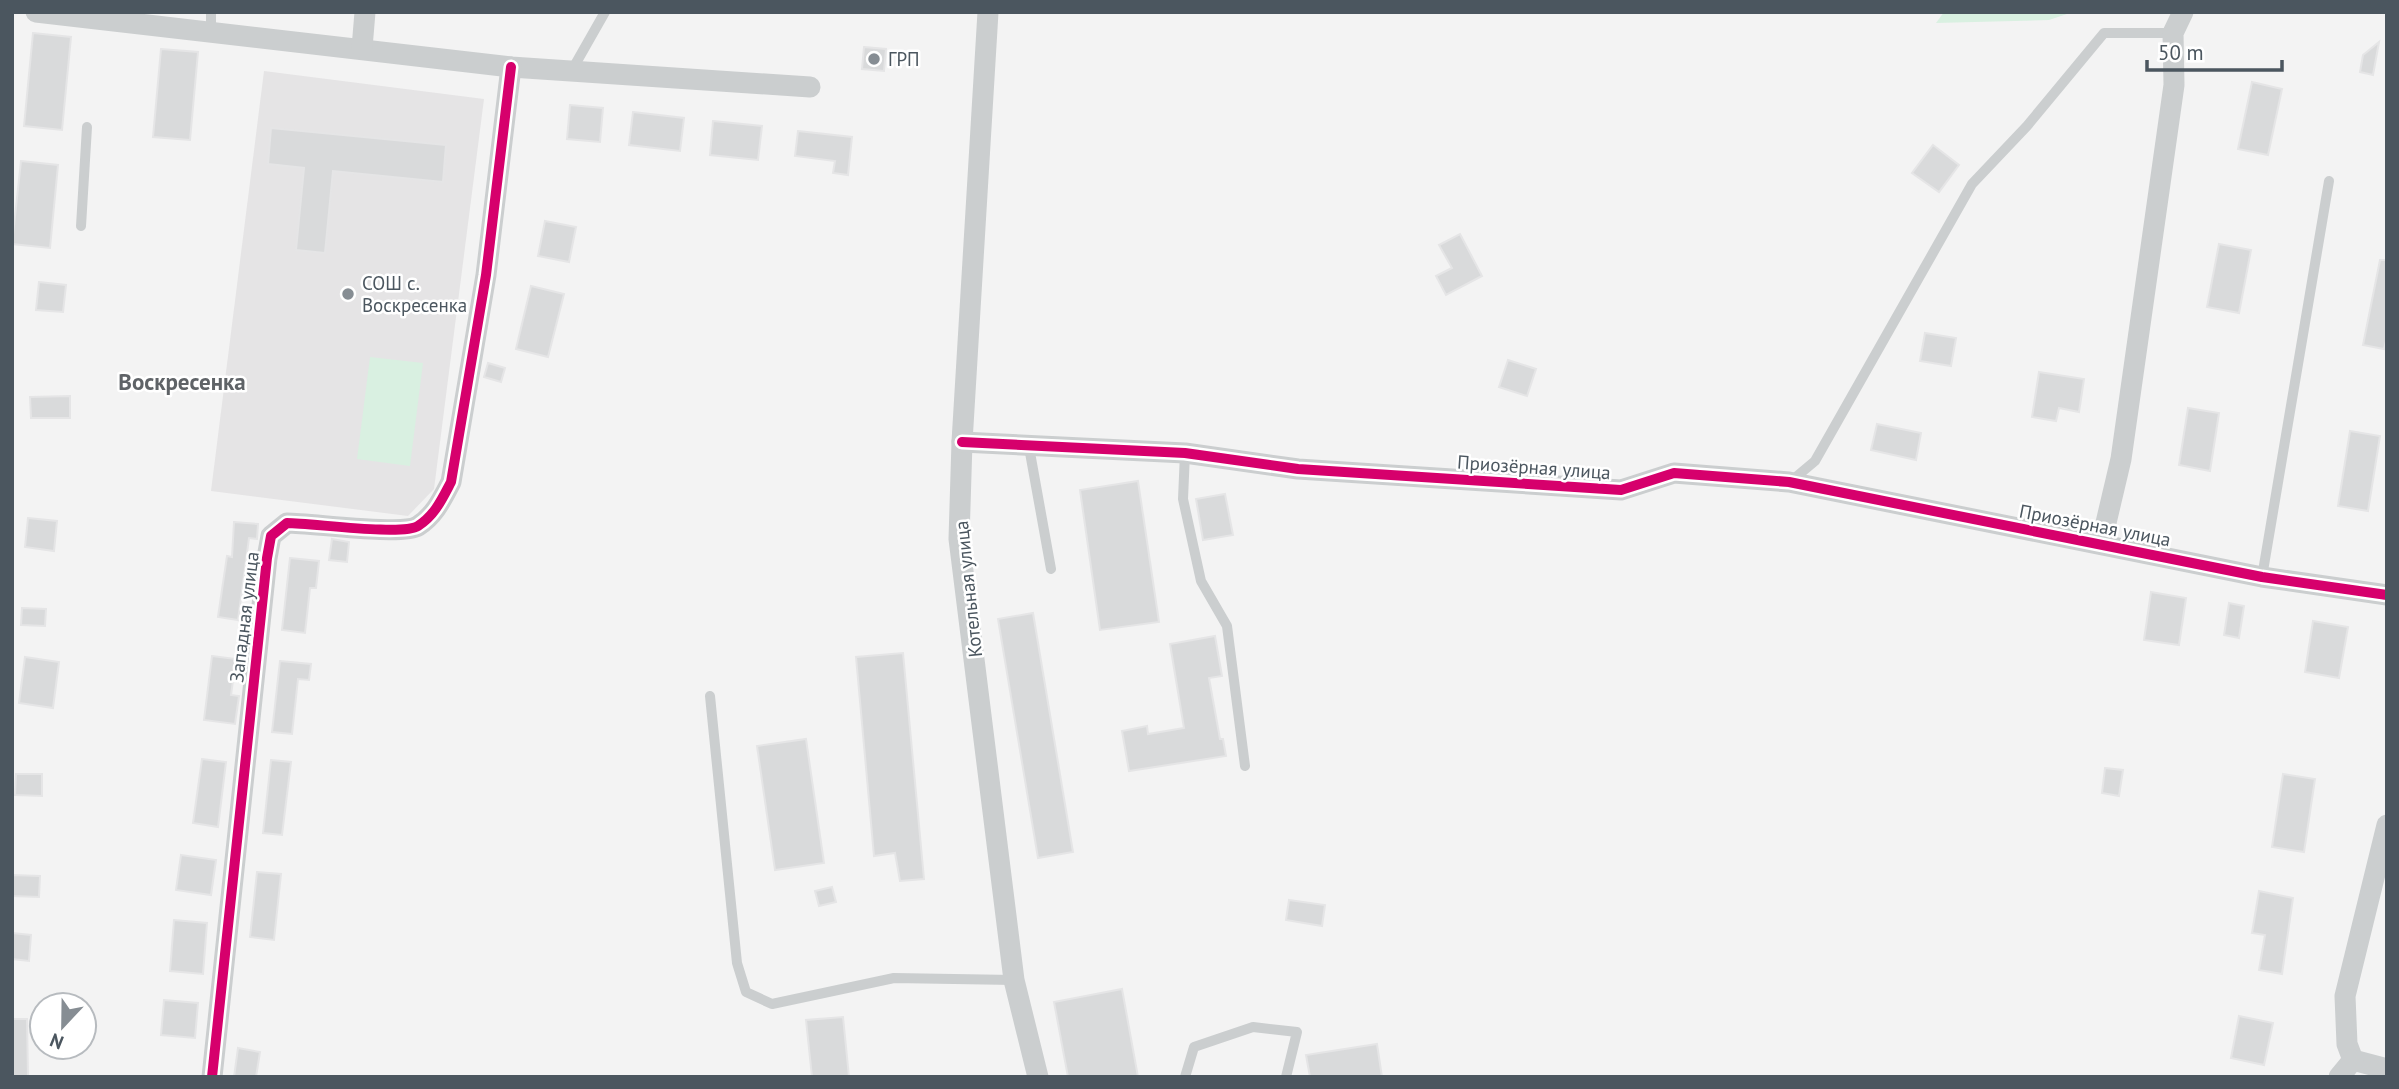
<svg xmlns="http://www.w3.org/2000/svg" width="2399" height="1089" viewBox="0 0 2399 1089" font-family="'PT Sans',sans-serif">
  <rect width="100%" height="100%" fill="#f3f3f3"/>
  <path fill="#e5e4e5" d="M264 71 484 99 434 489 408 516 211 491Z"/>
  <g fill="#d9f0e1">
    <path d="M1944 12H2073L2049 20 1936 23Z"/>
    <path d="M370 357 423 363 410 466 357 459Z"/>
  </g>
  <g fill="#d9dadb" stroke="#e5e5e6" stroke-width="2">
    <path d="M33 33 71 37 62 130 24 126Z"/>
    <path d="M2379 42 2373 75 2360 72 2363 55Z"/>
    <path d="M864 47 886 49 884 71 862 69Z"/>
    <path d="M161 49 198 52 190 140 153 137Z"/>
    <path d="M2252 82 2282 89 2268 155 2238 149Z"/>
    <path d="M570 105 603 108 600 142 567 139Z"/>
    <path d="M633 112 684 118 680 151 629 145Z"/>
    <path d="M713 121 762 126 758 160 710 155Z"/>
    <path d="M271 128 446 145 443 182 333 171 325 253 296 250 304 168 268 164Z"/>
    <path d="M798 131 852 137 848 175 833 173 835 161 795 156Z"/>
    <path d="M1933 145 1959 165 1939 192 1912 173Z"/>
    <path d="M21 161 58 165 50 248 12 244Z"/>
    <path d="M545 221 576 227 569 262 538 256Z"/>
    <path d="M1460 234 1482 276 1446 295 1436 276 1452 268 1439 245Z"/>
    <path d="M2219 244 2251 250 2239 313 2207 307Z"/>
    <path d="M2380 260H2387V337L2384 349 2363 345Z"/>
    <path d="M39 282 66 285 63 312 36 310Z"/>
    <path d="M531 286 564 294 548 357 516 349Z"/>
    <path d="M1925 333 1956 338 1951 366 1920 361Z"/>
    <path d="M1508 360 1536 369 1527 396 1499 387Z"/>
    <path d="M488 363 505 368 501 382 484 377Z"/>
    <path d="M2039 372 2084 379 2079 412 2059 408 2056 421 2032 417Z"/>
    <path d="M70 396V418H31L30 397Z"/>
    <path d="M2188 408 2219 413 2210 471 2179 465Z"/>
    <path d="M1877 424 1921 433 1916 460 1871 450Z"/>
    <path d="M2350 431 2380 436 2368 511 2338 506Z"/>
    <path d="M1138 481 1159 622 1100 630 1080 490Z"/>
    <path d="M1225 494 1233 535 1203 540 1196 499Z"/>
    <path d="M28 518 57 521 54 551 25 547Z"/>
    <path d="M234 522 258 524 257 539 249 538 238 620 218 617 227 556 232 557Z"/>
    <path d="M332 539 349 542 347 562 329 560Z"/>
    <path d="M290 558 319 561 316 588H310L305 633 282 630Z"/>
    <path d="M2151 592 2186 598 2179 645 2144 640Z"/>
    <path d="M2229 603 2244 606 2239 638 2224 635Z"/>
    <path d="M22 608 46 609 45 626 21 625Z"/>
    <path d="M1033 613 1073 852 1038 858 998 619Z"/>
    <path d="M2313 621 2348 627 2339 678 2305 672Z"/>
    <path d="M1215 636 1222 676 1209 678 1220 739H1223L1226 756 1129 771 1122 731 1147 726 1148 734 1184 728 1170 644Z"/>
    <path d="M903 653 924 879 900 881 895 853 874 856 856 657Z"/>
    <path d="M212 656 236 659 231 695 239 696 235 724 204 720Z"/>
    <path d="M25 657 59 662 53 708 19 703Z"/>
    <path d="M280 661 311 664 309 680 298 679 292 734 272 732Z"/>
    <path d="M806 739 824 863 775 870 757 746Z"/>
    <path d="M202 759 226 762 218 827 193 823Z"/>
    <path d="M271 760 291 762 282 835 263 833Z"/>
    <path d="M2105 768 2123 770 2119 796 2102 793Z"/>
    <path d="M16 774H42V796L15 795Z"/>
    <path d="M2283 774 2315 779 2304 852 2272 847Z"/>
    <path d="M181 855 216 860 211 895 176 890Z"/>
    <path d="M257 872 281 874 274 940 250 937Z"/>
    <path d="M12 875 40 876 39 897 12 896Z"/>
    <path d="M832 887 836 902 819 906 815 891Z"/>
    <path d="M2259 891 2293 898 2282 974 2259 970 2265 935 2252 933Z"/>
    <path d="M1289 900 1325 905 1322 926 1286 920Z"/>
    <path d="M174 920 207 923 203 974 170 971Z"/>
    <path d="M12 933 31 935 29 961 12 959Z"/>
    <path d="M1122 989 1138 1077H1068L1054 1002Z"/>
    <path d="M164 1000 198 1003 195 1038 161 1035Z"/>
    <path d="M2239 1016 2273 1023 2264 1065 2231 1058Z"/>
    <path d="M843 1017 849 1077H812L806 1020Z"/>
    <path d="M12 1019H27L28 1077H12Z"/>
    <path d="M1377 1044 1382 1077H1310L1306 1055Z"/>
    <path d="M238 1048 260 1052 256 1077H234Z"/>
  </g>
  <g fill="none" stroke-linecap="round" stroke-linejoin="round">
    <g stroke="#cbcecf" stroke-width="10">
      <path d="M211 32V12"/>
      <path d="M572 70 605 12"/>
      <path d="M81 226 87 127"/>
      <path d="M1029 447 1051 569"/>
      <path d="M1185 453 1183 499 1201 581 1227 626 1245 766"/>
      <path d="M1790 482 1815 461 1972 184 2027 126 2104 33H2173"/>
      <path d="M2262 577 2329 181"/>
      <path d="M710 696 737 963 746 992 772 1004 894 978 1014 980"/>
      <path d="M1185 1077 1194 1047 1253 1027 1297 1032 1286 1077"/>
    </g>
    <g stroke="#cbcecf" stroke-width="21">
      <path d="M36 12 511 67 810 87"/>
      <path d="M988 12 962 442 959 539 1014 980 1038 1077"/>
      <path d="M362 48 365 12"/>
      <path d="M962 442 1185 453 1298 469 1621 490 1674 473 1789 482 2262 577 2387 595"/>
      <path d="M2101 544 2121 459 2174 85 2173 33 2183 12"/>
      <path d="M2353 1060 2347 1044 2345 996 2387 825"/>
      <path d="M2353 1060 2387 1069"/>
      <path d="M212 1077 267 558 271 536 287 523C312 523 402 536 418 526 435 515 442 499 451 482L486 275 511 67"/>
      <path d="M2339 1077 2353 1060"/>
    </g>
    <g stroke="#fff" stroke-width="15">
      <g id="cycleway">
        <path d="M962 442 1185 453 1298 469 1621 490 1674 473 1789 482 2262 577 2387 595"/>
        <path d="M212 1077 267 558 271 536 287 523C312 523 402 536 418 526 435 515 442 499 451 482L486 275 511 67"/>
      </g>
    </g>
    <use href="#cycleway" stroke="#d6006c" stroke-width="10"/>
  </g>
  <g fill="#868d93" stroke="#fff" stroke-width="2.5">
    <circle cx="874" cy="59" r="7"/>
    <circle cx="348" cy="294" r="7"/>
  </g>
  <g text-anchor="middle" stroke-width="5" stroke-linejoin="round" paint-order="stroke">
    <g font-size="19" fill="#4b565f" stroke="#fff" text-anchor="start">
      <text x="888" y="66">ГРП</text>
      <text x="362" y="290">СОШ с.<tspan x="362" dy="22">Воскресенка</tspan></text>
    </g>
    <g font-size="19" fill="#4b565f" stroke="#fff">
      <text transform="translate(1534 467) rotate(4)" y="7">Приозёрная улица</text>
      <text transform="translate(2095 525) rotate(11)" y="7">Приозёрная улица</text>
      <text transform="translate(968 589) rotate(-96)" y="7">Котельная улица</text>
      <text transform="translate(244 617) rotate(-83)" y="7">Западная улица</text>
    </g>
    <g font-size="23" font-weight="bold" fill="#5f6367" stroke="#fff">
      <text x="182" y="390">Воскресенка</text>
    </g>
  </g>
  <rect width="2399" height="1089" fill="none" stroke="#4b565f" stroke-width="28"/>
  <g transform="translate(63 1026) rotate(202)"><circle r="33" fill="#ffffff" stroke="#b7bbbf" stroke-width="2"/>
  <path d="M0-5L12 26L0 18L-12 26Z" fill="#868d93"/>
  <text y="-10" font-size="19" font-weight="bold" text-anchor="middle" fill="#4b565f">N</text>
  </g>
  <path d="M2147 60v10h135v-10" fill="none" stroke="#4b565f" stroke-width="3.5"/>
  <text x="2158" y="60" font-size="21" fill="#4b565f" stroke="#ffffff" stroke-width="5" paint-order="stroke">50 m</text>
</svg>
